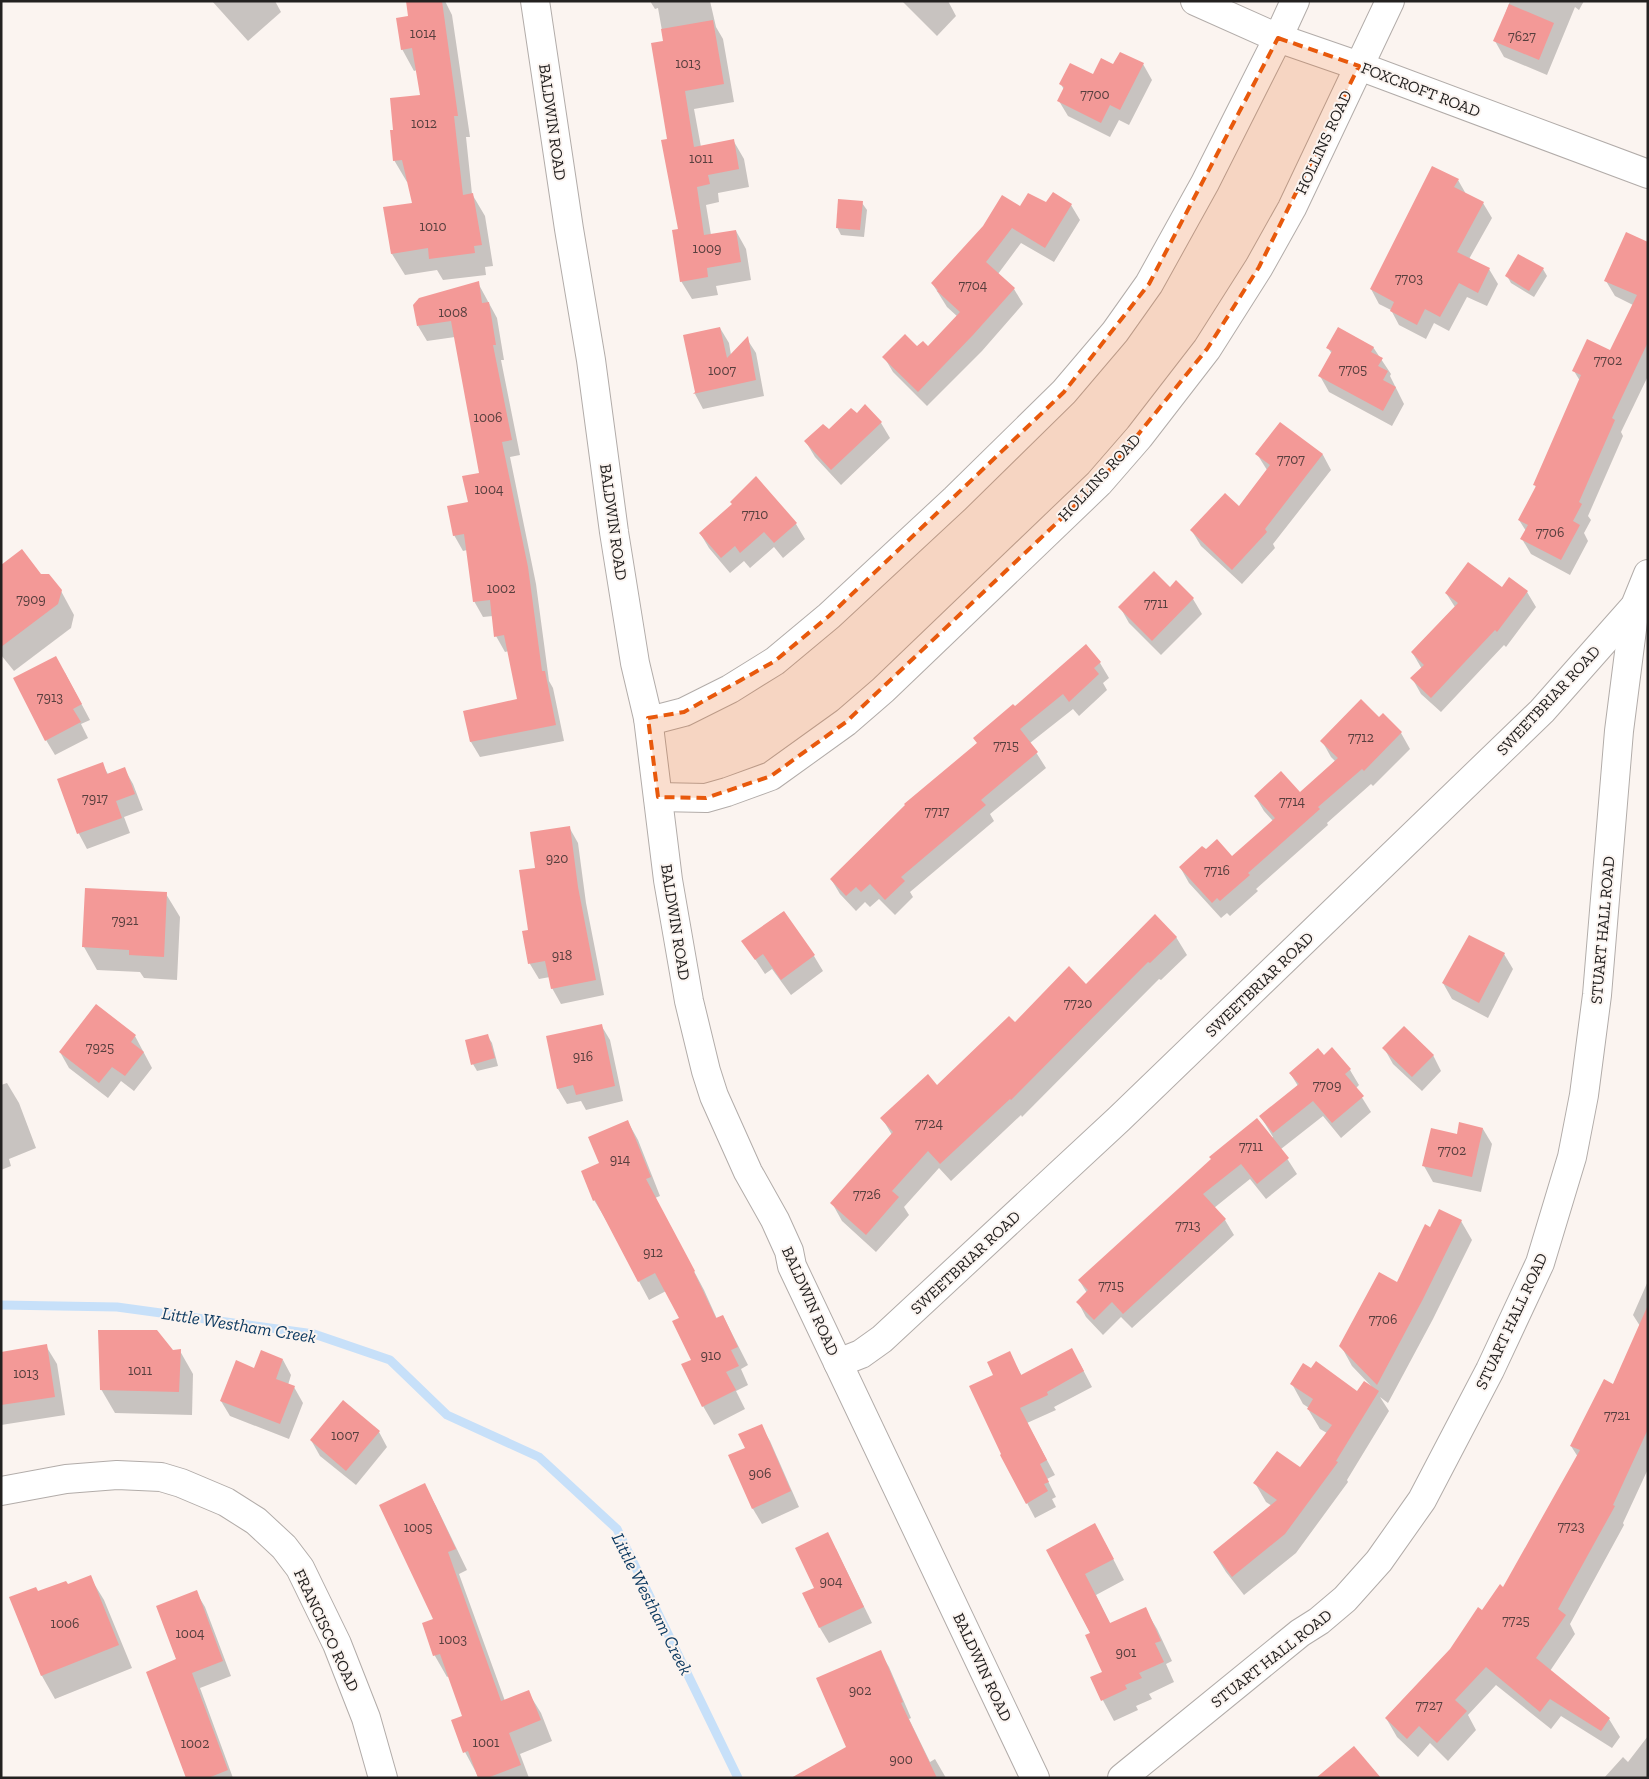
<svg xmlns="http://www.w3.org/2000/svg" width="1649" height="1779" viewBox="0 0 1649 1779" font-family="'Zilla Slab',serif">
  <rect width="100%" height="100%" fill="#fbf4f0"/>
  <g fill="#0003">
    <path d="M212 1H275L281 12 248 41Z"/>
    <path d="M407 1H445L452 15 470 137H466L472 194 485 216 493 266 485 267 486 275 443 280 437 270 405 275 392 254 385 208 413 204 408 181 407 182 394 160 395 131 421 96 417 70 414 71 402 49 409 17Z"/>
    <path d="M650 1H710L716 27 723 39 734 102 694 109 701 147 733 140 744 159 749 187 718 193 719 202 706 205 711 235 736 231 746 249 751 280 716 286 718 295 692 299 681 281 679 230 669 140 664 42 658 8 655 9Z"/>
    <path d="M902 1H948L956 16 937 36Z"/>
    <path d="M1510 1H1584L1579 10 1575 7 1547 75 1504 57 1495 41Z"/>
    <path d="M1143 64 1152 80 1129 125 1119 120 1110 137 1068 116 1059 101 1064 90 1061 84 1094 76 1114 66Z"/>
    <path d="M1458 180 1466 194 1483 203 1492 218 1469 259 1489 269 1498 284 1487 306 1467 297 1449 331 1434 323 1426 339 1399 325 1391 310 1379 304 1371 289Z"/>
    <path d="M862 203 867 210 864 237 841 235 837 227Z"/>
    <path d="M1046 204 1071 205 1080 220 1054 262 1021 243 998 274 1014 289 1023 304 982 351 927 406 893 372 884 357 917 348H928L958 317 947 307 932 283 1021 208Z"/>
    <path d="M1648 244V376L1621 432 1623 436 1588 516 1591 520 1584 533 1588 541 1570 575 1531 554 1522 539 1526 531 1519 520 1536 488 1535 484 1580 381 1574 371 1611 351 1633 305 1615 296 1606 281Z"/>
    <path d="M1543 269 1547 276 1534 297 1511 283 1507 276Z"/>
    <path d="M478 283 497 318 504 360H501L520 455 510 457 536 584 549 681 553 688 564 741 480 757 471 742 465 711 519 700 509 651 505 652 496 636 493 616 483 617 474 601 467 550 463 551 454 535 469 503 480 474 455 337 427 341 418 326Z"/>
    <path d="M720 328 729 343 731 355 747 339 756 353 764 396 703 409 695 394Z"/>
    <path d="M1373 347 1391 374 1390 376 1404 404 1392 426 1329 392 1320 376 1332 354 1328 348Z"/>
    <path d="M865 406 881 423 890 438 841 485 815 457 806 442 829 431 856 415Z"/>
    <path d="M1281 424 1323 455 1331 470 1273 544 1275 548 1242 584 1201 546 1192 531 1239 507 1267 470 1257 454Z"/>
    <path d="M756 478 796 524 805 539 783 558 774 547 750 568 744 561 730 573 709 548 700 533 732 505Z"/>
    <path d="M1 573 41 576 61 591 74 615 71 628 14 671 1 655Z"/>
    <path d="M1176 582 1193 599 1202 614 1161 655 1129 623 1120 607 1170 588Z"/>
    <path d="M1527 592 1536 607 1506 647 1504 645 1441 712 1421 694 1412 678 1422 669 1412 652 1455 607 1446 593Z"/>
    <path d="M1086 646 1100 663 1109 678 1103 683 1107 690 1079 716 1073 709 1030 743 1046 768 990 814 994 821 910 892 913 897 895 915 879 899 870 907 865 902 856 911 840 894 831 879 1015 708Z"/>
    <path d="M65 673 90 720 81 724 88 738 55 755 46 740Z"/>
    <path d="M1383 715 1401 733 1410 749 1373 786 1371 784 1327 823 1328 825 1256 889 1258 891 1230 916 1227 913 1221 918 1189 883 1180 867 1206 851 1232 858 1273 821 1264 811 1255 796 1300 794 1335 761 1331 757 1322 741 1379 719Z"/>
    <path d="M102 764 108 774 124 768 133 784 143 810 124 817 130 833 87 849 79 834 59 780Z"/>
    <path d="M569 827 578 843 586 903 604 995 561 1004 552 988 550 977 539 979 530 964 524 932 530 931 537 869Z"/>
    <path d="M166 894 180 917 177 980 144 978 140 972 97 970 84 947Z"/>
    <path d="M783 912 814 956 823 971 791 995 772 969 765 974 743 941Z"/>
    <path d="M1176 937 1187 955 1161 980 1159 979 1022 1117 1021 1115 951 1181 939 1168 904 1207 909 1215 876 1252 842 1221 832 1203 892 1135 882 1118 937 1086 1015 1024Z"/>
    <path d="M1504 954 1513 969 1488 1018 1452 999 1443 983Z"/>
    <path d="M601 1025 610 1040 623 1101 586 1110 581 1101 567 1104 558 1089Z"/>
    <path d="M487 1035 492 1043 498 1066 477 1071 473 1064Z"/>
    <path d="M135 1036 152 1068 134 1091 121 1081 108 1098 69 1068 60 1052Z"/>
    <path d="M1384 1048 1433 1055 1441 1071 1422 1091 1393 1064Z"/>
    <path d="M1332 1049 1350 1070 1359 1085 1356 1088 1371 1112 1341 1138 1323 1116 1281 1149 1297 1174 1266 1199 1250 1179 1214 1208 1225 1220 1234 1235 1132 1328 1121 1317 1103 1335 1086 1317 1078 1302 1087 1293 1079 1280 1273 1137 1261 1117 1298 1086 1290 1073 1324 1056Z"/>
    <path d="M7 1083 19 1103 36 1148 9 1159 11 1166 1 1170V1085Z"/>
    <path d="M628 1122 638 1140 660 1196 655 1198 704 1290 717 1319 723 1316 748 1365 741 1369 748 1385 736 1391 745 1409 714 1425 703 1406 693 1360 681 1319 666 1291 649 1300 605 1218 594 1200 600 1164Z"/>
    <path d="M1483 1129 1492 1144 1481 1192 1433 1182 1424 1166 1458 1135Z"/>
    <path d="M1461 1221 1472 1240 1433 1319 1388 1403 1380 1397 1389 1411 1347 1480 1348 1482 1296 1553 1244 1595 1226 1572 1214 1553 1272 1506 1266 1502 1255 1483 1300 1469 1327 1433 1320 1429 1308 1409 1309 1408 1303 1404 1292 1384 1358 1392 1372 1387 1352 1366 1341 1346 1397 1284 1431 1228Z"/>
    <path d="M1648 1281V1469L1623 1523 1624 1525 1570 1624 1575 1634 1550 1671 1609 1719 1620 1737 1612 1748 1561 1716 1551 1729 1496 1685 1468 1715 1476 1730 1448 1761 1430 1743 1418 1757 1397 1737 1386 1718 1451 1650 1482 1612 1504 1589 1578 1457 1571 1446 1613 1385 1640 1326 1633 1315Z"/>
    <path d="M46 1346 57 1364 65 1415 1 1425V1353Z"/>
    <path d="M172 1351H180L193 1374 192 1415 115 1413 101 1389Z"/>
    <path d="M1009 1353 1022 1376 1080 1364 1092 1387 1054 1407 1056 1410 1027 1423 1055 1475 1047 1479 1056 1497 1052 1499 1056 1507 1035 1518 1027 1503 994 1376Z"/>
    <path d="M283 1360 291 1375 288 1385 294 1387 303 1403 289 1439 230 1416 221 1401 255 1369Z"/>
    <path d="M761 1426 770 1441 799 1507 762 1524 753 1509 746 1449Z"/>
    <path d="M379 1432 387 1447 356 1485 320 1456 311 1440Z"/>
    <path d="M424 1485 436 1506 467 1570 459 1574 505 1701 528 1692 541 1713 552 1741 520 1754 529 1778H479L465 1752 464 1717 449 1676 447 1677 435 1656 423 1624 435 1620Z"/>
    <path d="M1106 1545 1124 1580 1096 1595 1111 1625 1145 1609 1157 1629 1172 1661 1166 1664 1174 1682 1149 1694 1152 1699 1136 1706 1138 1710 1114 1721 1091 1678 1104 1672 1091 1634 1047 1550Z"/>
    <path d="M836 1549 872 1623 829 1643 820 1628 815 1588Z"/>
    <path d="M90 1577 104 1600 132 1668 55 1699 42 1676 38 1592 68 1586Z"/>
    <path d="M196 1592 205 1607 231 1676 200 1688 233 1778H187L178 1660Z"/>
    <path d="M880 1652 889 1667 911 1718 909 1719 930 1762 935 1759 946 1778H817L847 1747Z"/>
    <path d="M1648 1736V1778H1604L1623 1757 1628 1762Z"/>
  </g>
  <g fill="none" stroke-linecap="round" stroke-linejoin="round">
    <path stroke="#c7e0f9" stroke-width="9" d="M1 1305 117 1307 314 1334 390 1360 447 1415 539 1457 617 1529 738 1778"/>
  </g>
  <g fill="#f39997">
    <path d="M406 1H442L458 116H454L463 195 473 193 482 245 474 246 475 253 429 259 428 248 391 254 383 207 412 203 402 160 393 161 390 130H393L390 98 420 95 412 48 401 50 396 18 408 16Z"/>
    <path d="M1509 4 1554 23 1539 60 1493 41Z"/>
    <path d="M713 20 724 84 685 91 694 147 734 139 739 169 708 175 710 184 697 187 704 235 736 230 741 262 707 268 708 277 680 282 672 230 678 229 661 140 667 139 651 43 663 41 661 29Z"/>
    <path d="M1120 52 1144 63 1120 110 1110 105 1101 123 1057 101 1064 87 1059 84 1070 63 1093 74 1101 58 1113 64Z"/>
    <path d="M1432 166 1459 179 1454 187 1484 202 1457 252 1490 268 1478 293 1459 283 1440 317 1425 309 1417 325 1390 311 1394 302 1370 289Z"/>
    <path d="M1053 192 1072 204 1045 248 1012 228 986 262 1015 288 973 335 918 392 882 357 905 334 917 346 923 341 928 346 960 312 937 291 938 290 931 283 983 226 1002 195 1020 206 1028 193 1046 202Z"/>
    <path d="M838 199 863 201 860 230 836 228Z"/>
    <path d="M1626 232 1648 242V342L1612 418 1615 420 1579 502 1582 504 1573 521 1580 525 1561 560 1520 539 1528 525 1518 520 1536 486 1533 485 1581 375 1572 371 1587 339 1610 350 1637 295 1604 281Z"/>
    <path d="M1518 254 1544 268 1529 291 1505 276Z"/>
    <path d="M479 281 482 303 489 302 496 345H493L512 440 502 442 528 567 542 671H545L556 725 470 742 463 711 517 699 504 635 494 637 490 600 473 602 464 534 453 536 447 506 468 502 462 476 479 473 451 321 417 326 413 305 419 298Z"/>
    <path d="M720 327 727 358 748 336 756 380 693 394 695 392 683 335Z"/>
    <path d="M1338 327 1374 347 1371 352 1383 358 1378 366 1388 371 1383 380 1396 387 1383 411 1318 376 1332 351 1326 348Z"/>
    <path d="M865 404 882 422 831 470 804 441 823 424 829 429 851 408 857 413Z"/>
    <path d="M1280 422 1323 454 1265 529 1267 532 1232 570 1190 530 1225 493 1239 506 1270 465 1255 454Z"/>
    <path d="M756 476 797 523 774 543 764 532 740 553 735 546 721 558 699 533 732 504 730 502Z"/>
    <path d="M22 549 41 574H49L62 590 58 604 1 647V565Z"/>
    <path d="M1468 562 1502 587 1509 577 1528 591 1497 632 1495 630 1431 698 1410 678 1424 665 1411 652 1458 603 1445 593Z"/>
    <path d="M1154 571 1170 587 1176 580 1194 598 1152 641 1118 607Z"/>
    <path d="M1086 644 1101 662 1094 668 1099 674 1069 702 1063 694 1020 729 1038 752 981 800 986 805 901 877 905 881 885 900 870 884 861 892 856 887 846 896 830 879 905 805 904 804 977 743 973 738 1013 704 1015 706Z"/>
    <path d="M56 656 82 704 73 709 81 722 45 741 13 678Z"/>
    <path d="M1361 699 1379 717 1383 713 1402 732 1364 771 1362 769 1318 807 1320 809 1248 873 1250 875 1220 901 1217 898 1212 903 1179 867 1202 846 1206 849 1217 839 1232 856 1275 818 1254 796 1281 771 1300 792 1338 758 1320 741Z"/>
    <path d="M103 762 107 774 125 767 135 794 116 801 122 818 77 834 57 779Z"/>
    <path d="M570 826 578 887 596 980 551 989 545 961 528 964 522 931 528 930 519 870 535 868 530 832Z"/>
    <path d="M85 888 167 892 164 957 129 955V950L82 947Z"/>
    <path d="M784 911 815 955 781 980 763 954 755 960 741 941Z"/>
    <path d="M1155 914 1177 937 1150 963 1148 962 1011 1100 1010 1099 940 1164 928 1151 892 1191 899 1197 866 1235 830 1203 893 1132 880 1118 928 1074 937 1085 1009 1016 1015 1022 1069 966 1086 984Z"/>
    <path d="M1469 935 1505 953 1479 1003 1442 983Z"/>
    <path d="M96 1004 136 1035 131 1042 144 1052 125 1076 112 1067 99 1083 59 1052Z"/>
    <path d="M602 1024 615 1086 576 1095 573 1085 557 1089 546 1036Z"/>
    <path d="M1404 1026 1434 1055 1412 1077 1382 1048Z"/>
    <path d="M488 1034 495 1058 471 1065 465 1040Z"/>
    <path d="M1332 1047 1351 1069 1345 1074 1364 1096 1332 1123 1313 1101 1273 1133 1259 1116 1299 1084 1289 1073 1318 1048 1324 1055Z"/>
    <path d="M1257 1118 1289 1158 1257 1184 1241 1164 1203 1194 1226 1219 1123 1314 1112 1302 1094 1320 1076 1302 1088 1290 1078 1280 1211 1159 1209 1157Z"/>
    <path d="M628 1120 651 1177 646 1179 695 1271 694 1272 716 1318 723 1315 738 1347 731 1350 739 1366 726 1372 736 1390 702 1407 681 1364 691 1360 672 1321 679 1318 655 1273 638 1282 595 1200 593 1201 581 1171 599 1163 588 1137Z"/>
    <path d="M1459 1122 1483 1128 1472 1177 1422 1166 1431 1128 1457 1134Z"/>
    <path d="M1439 1209 1462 1220 1423 1299 1377 1385 1339 1346 1379 1272 1397 1282 1425 1224 1430 1227Z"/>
    <path d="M1648 1305V1429L1613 1505 1615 1506 1558 1609 1566 1615 1536 1658 1610 1718 1601 1731 1550 1699 1540 1712 1486 1667 1455 1700 1467 1711 1437 1743 1419 1726 1407 1739 1385 1718 1450 1649 1478 1607 1482 1610 1500 1584 1503 1587 1580 1450 1570 1446 1604 1379 1613 1384Z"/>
    <path d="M98 1330H157L173 1350 181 1349 179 1392 100 1390Z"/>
    <path d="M47 1344 55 1397 1 1405V1352Z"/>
    <path d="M1072 1348 1084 1371 1047 1392 1048 1395 1020 1408 1047 1460 1040 1464 1049 1482 1044 1484 1048 1491 1026 1504 1000 1455 1001 1454 969 1386 993 1375 987 1362 1010 1351 1021 1375Z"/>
    <path d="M261 1350 283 1359 276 1379 295 1386 280 1424 220 1401 236 1360 254 1368Z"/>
    <path d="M1316 1361 1357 1391 1364 1381 1379 1391 1336 1461 1338 1462 1285 1534 1232 1577 1213 1552 1277 1500 1253 1483 1277 1451 1300 1467 1332 1425 1307 1409 1313 1399 1290 1384 1303 1363 1311 1368Z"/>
    <path d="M343 1400 380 1431 346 1471 310 1440Z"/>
    <path d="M762 1424 791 1491 752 1509 728 1455 745 1448 738 1434Z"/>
    <path d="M425 1483 456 1549 448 1552 501 1701 529 1690 541 1720 509 1733 521 1765 487 1778H478L468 1751 463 1753 451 1720 462 1716 440 1654 433 1656 422 1623 433 1619 379 1505Z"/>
    <path d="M1095 1523 1114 1559 1085 1574 1110 1623 1146 1607 1161 1641 1155 1643 1164 1662 1139 1673 1142 1678 1125 1685 1127 1689 1101 1701 1090 1677 1102 1672 1085 1635 1090 1633 1046 1550Z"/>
    <path d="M828 1532 864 1607 819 1628 802 1593 814 1588 795 1548Z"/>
    <path d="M91 1575 119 1645 41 1676 9 1597 36 1587 38 1591 66 1581 68 1584Z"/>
    <path d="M197 1590 223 1661 192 1673 228 1770 208 1778H186L146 1672 176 1659 156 1606Z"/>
    <path d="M881 1650 903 1702 901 1703 937 1778H791L846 1747 816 1678Z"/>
    <path d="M1354 1746 1381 1778H1316Z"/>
  </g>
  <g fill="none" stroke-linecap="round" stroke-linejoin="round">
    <g stroke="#b2aca9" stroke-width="30">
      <g id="street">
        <path d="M535 1 569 229 591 360 614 532 635 663 648 718 668 880 689 1001 706 1071 714 1096 748 1172 775 1220 789 1251 792 1266 1035 1778"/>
        <path d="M1195 1 1278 38 1359 66 1648 174"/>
        <path d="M648 718 657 719 684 712 730 689 775 661 829 616 955 499 1064 392 1115 332 1149 284 1205 183 1278 38 1295 1"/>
        <path d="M658 797 706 798 727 792 771 776 846 722 883 690 1099 483 1139 437 1207 349 1259 267 1292 208 1390 1"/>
        <path d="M838 1363 861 1354 882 1339 1119 1119 1542 711 1635 606 1648 574"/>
        <path d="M1 1491 66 1479 117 1475 161 1477 181 1483 226 1502 256 1521 284 1547 300 1568 337 1644 366 1718 383 1778"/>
        <path d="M1122 1778 1300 1633 1319 1621 1345 1599 1379 1561 1422 1500 1490 1370 1540 1263 1572 1157 1584 1095 1597 995 1619 731 1635 606"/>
      </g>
    </g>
    <use href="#street" stroke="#fff" stroke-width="28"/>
  </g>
  <path fill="#e8590c" fill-opacity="0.2" stroke="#e8590c" stroke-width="4" stroke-dasharray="10 6" stroke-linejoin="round" d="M1278 38 1359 66 1259 267 1207 349 1099 483 846 722 771 776 706 798 658 797 648 718 684 712 775 661 829 616 1064 392 1149 284Z"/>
  <g text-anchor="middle" stroke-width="4" stroke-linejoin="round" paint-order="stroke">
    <g font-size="14" fill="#573f3e">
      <text x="423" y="38">1014</text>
      <text x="1522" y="41">7627</text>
      <text x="688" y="68">1013</text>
      <text x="1095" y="99">7700</text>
      <text x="424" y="128">1012</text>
      <text x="701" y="163">1011</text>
      <text x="433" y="231">1010</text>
      <text x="707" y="253">1009</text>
      <text x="1409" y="283">7703</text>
      <text x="973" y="290">7704</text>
      <text x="453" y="317">1008</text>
      <text x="1608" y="365">7702</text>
      <text x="1353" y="374">7705</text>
      <text x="722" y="375">1007</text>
      <text x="488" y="422">1006</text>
      <text x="1291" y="464">7707</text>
      <text x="489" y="494">1004</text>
      <text x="755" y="519">7710</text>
      <text x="1550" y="537">7706</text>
      <text x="501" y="593">1002</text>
      <text x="31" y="604">7909</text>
      <text x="1156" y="608">7711</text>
      <text x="50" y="702">7913</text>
      <text x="1361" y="742">7712</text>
      <text x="1006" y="750">7715</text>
      <text x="95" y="803">7917</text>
      <text x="1292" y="806">7714</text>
      <text x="937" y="816">7717</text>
      <text x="557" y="863">920</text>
      <text x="1217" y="875">7716</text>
      <text x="125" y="925">7921</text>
      <text x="562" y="960">918</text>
      <text x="1078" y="1008">7720</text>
      <text x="100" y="1052">7925</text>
      <text x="583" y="1061">916</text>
      <text x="1327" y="1090">7709</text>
      <text x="929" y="1128">7724</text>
      <text x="1251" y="1151">7711</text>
      <text x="1452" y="1155">7702</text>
      <text x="620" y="1164">914</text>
      <text x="867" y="1199">7726</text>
      <text x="1188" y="1230">7713</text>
      <text x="653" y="1257">912</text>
      <text x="1111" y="1290">7715</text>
      <text x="1383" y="1324">7706</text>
      <text x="711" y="1360">910</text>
      <text x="140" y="1375">1011</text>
      <text x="26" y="1378">1013</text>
      <text x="1617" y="1420">7721</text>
      <text x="345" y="1440">1007</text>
      <text x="760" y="1478">906</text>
      <text x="1571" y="1531">7723</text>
      <text x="418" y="1532">1005</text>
      <text x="831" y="1586">904</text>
      <text x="1516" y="1625">7725</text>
      <text x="65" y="1628">1006</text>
      <text x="190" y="1638">1004</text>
      <text x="453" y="1644">1003</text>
      <text x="1126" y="1657">901</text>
      <text x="860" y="1695">902</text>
      <text x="1429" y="1710">7727</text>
      <text x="486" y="1747">1001</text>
      <text x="195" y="1748">1002</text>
      <text x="901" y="1764">900</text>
    </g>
    <g font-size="16" fill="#232120" stroke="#fbf4f0">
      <text transform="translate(1421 89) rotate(21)" y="6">FOXCROFT ROAD</text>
      <text transform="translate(553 122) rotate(82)" y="6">BALDWIN ROAD</text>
      <text transform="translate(1323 142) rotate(-65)" y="6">HOLLINS ROAD</text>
      <text transform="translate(1099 477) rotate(-47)" y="6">HOLLINS ROAD</text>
      <text transform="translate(614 522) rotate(82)" y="6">BALDWIN ROAD</text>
      <text transform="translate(1548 700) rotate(-47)" y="6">SWEETBRIAR ROAD</text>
      <text transform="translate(676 922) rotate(81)" y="6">BALDWIN ROAD</text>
      <text transform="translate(1602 930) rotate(-85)" y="6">STUART HALL ROAD</text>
      <text transform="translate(1259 984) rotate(-44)" y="6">SWEETBRIAR ROAD</text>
      <text transform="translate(965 1262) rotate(-43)" y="6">SWEETBRIAR ROAD</text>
      <text transform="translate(811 1301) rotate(66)" y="6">BALDWIN ROAD</text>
      <text transform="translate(1511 1321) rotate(-65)" y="6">STUART HALL ROAD</text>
      <text transform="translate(327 1630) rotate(65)" y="6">FRANCISCO ROAD</text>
      <text transform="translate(1271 1658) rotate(-38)" y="6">STUART HALL ROAD</text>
      <text transform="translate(983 1667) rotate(65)" y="6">BALDWIN ROAD</text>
    </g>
    <g font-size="18" font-style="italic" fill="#0e3b62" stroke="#fbf4f0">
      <text transform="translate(239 1325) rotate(9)" y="6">Little Westham Creek</text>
      <text transform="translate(652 1604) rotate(63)" y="6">Little Westham Creek</text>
    </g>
  </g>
  <rect width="1649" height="1779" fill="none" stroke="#232120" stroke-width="5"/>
</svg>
